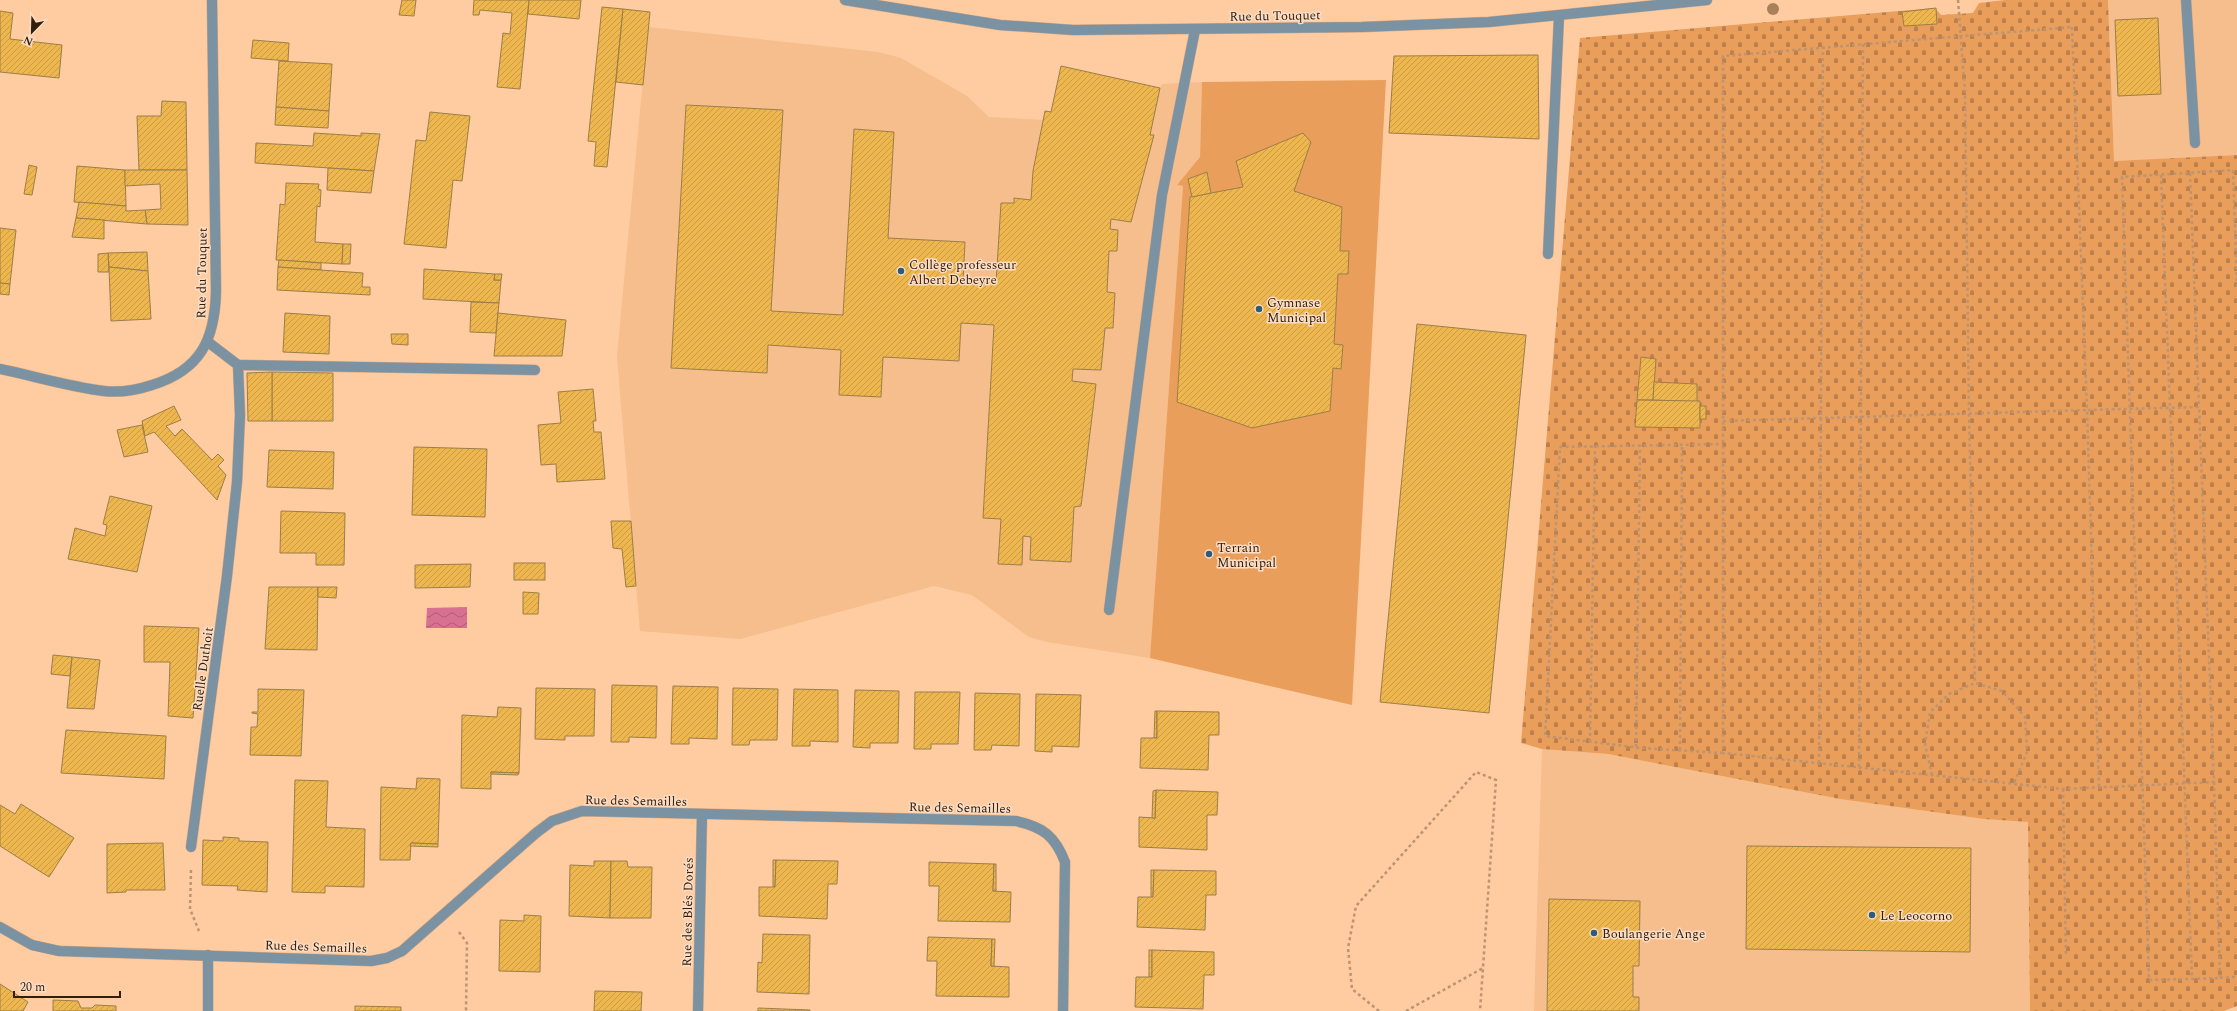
<svg xmlns="http://www.w3.org/2000/svg" width="2237" height="1011" viewBox="0 0 2237 1011" font-family="Spectral,serif">
  <defs>
    <pattern id="cemetery-stones" width="16" height="16" patternUnits="userSpaceOnUse"><rect width="16" height="16" fill="#ea9e5b"/><path d="M2 7V4a2 2 0 0 1 4 0v3zM10 15v-3a2 2 0 0 1 4 0v3z" fill="#be804a"/></pattern>
    <pattern id="water-waves" width="16" height="10" patternUnits="userSpaceOnUse"><rect width="16" height="10" fill="#d87092"/><path d="M0 5q4-4 8 0t8 0" fill="none" stroke="#b05b76"/></pattern>
    <pattern id="building-hatch" width="6" height="6" patternUnits="userSpaceOnUse"><rect width="6" height="6" fill="#edb64e"/><path d="M-1 1l2-2M0 6l6-6M5 7l2-2" fill="none" stroke="#cc9c43"/></pattern>
  </defs>
  <rect width="100%" height="100%" fill="#ffcba0"/>
  <g fill="#f6bd8d">
    <path d="M2108 0H2237V155L2114 161Z"/>
    <path d="M648 27 878 52 901 58 967 96 989 117 1043 120 1045 111H1051L1061 66 1160 88 1162 84 1202 82 1200 157 1177 185 1183 186 1150 658 1047 642 1029 637 972 595 934 586 740 639 640 631 617 356Z"/>
    <path d="M1542 749 1608 754 1840 799 1984 819 2028 822 2030 1011H1534Z"/>
  </g>
  <path fill="#ea9e5b" d="M1386 80 1352 705 1150 658 1183 186 1177 185 1200 157 1202 82Z"/>
  <path fill="url(#cemetery-stones)" d="M2005 0H2108L2114 161 2237 155V1006L2224 1011H2030L2028 822 1984 819 1840 799 1608 754 1542 749 1521 743 1580 38 1935 8 1941 15 1973 13 1979 3Z"/>
  <path fill="url(#water-waves)" d="M467 607V628H426L427 608Z"/>
  <g fill="url(#building-hatch)" stroke="#9d7e48">
    <path d="M402 0H416L414 16 399 15Z"/>
    <path d="M474 0H529L520 89 497 87 503 33 510 34 512 13 480 10 479 15H473Z"/>
    <path d="M529 0H581L579 19 528 14Z"/>
    <path d="M602 7 623 9 607 167 594 166 596 142 588 141Z"/>
    <path d="M1936 8 1937 24 1904 26 1902 12Z"/>
    <path d="M623 9 650 12 643 85 616 82Z"/>
    <path d="M0 11 13 13 10 39 62 45 59 78 0 72Z"/>
    <path d="M2158 18 2161 94 2118 96 2115 20Z"/>
    <path d="M253 40 289 43 288 61 251 58Z"/>
    <path d="M1538 55 1539 139 1389 133 1394 56Z"/>
    <path d="M279 61 332 64 329 111 276 107Z"/>
    <path d="M1061 66 1160 88 1150 135H1154L1131 222 1111 219 1110 229 1118 230 1117 251H1109L1107 292 1115 293 1113 328H1105L1101 370 1073 369 1072 381 1096 384 1081 506 1074 507 1071 562 1030 560 1031 537 1023 536 1022 565 998 564 1001 519 983 518 994 325 961 323 959 361 883 357 881 397 839 395 841 350 768 345 767 373 671 368 686 105 783 110 771 311 843 315 854 129 894 132 888 238 965 242 963 282 996 283 1001 203H1014V198L1031 200 1033 171 1045 111 1051 112Z"/>
    <path d="M162 101 186 102 187 170H139L137 116H161Z"/>
    <path d="M276 107 329 111 328 128 275 125Z"/>
    <path d="M430 112 470 116 462 181 453 180 446 248 404 244 416 140 426 141Z"/>
    <path d="M314 133 361 136V133L380 134 374 171 255 163 256 143 313 146Z"/>
    <path d="M1303 133 1311 142 1294 191 1342 207 1340 251H1349L1348 274H1338L1334 344 1343 345 1341 369 1333 368 1330 411 1252 428 1177 402 1190 197 1243 187 1236 161Z"/>
    <path d="M29 165 37 167 32 195 24 194Z"/>
    <path d="M77 166 125 170 126 206 74 202Z"/>
    <path d="M328 168 374 171 371 193 327 190Z"/>
    <path d="M125 170H187L188 225 147 224 145 210 161 209 160 184 125 186Z"/>
    <path d="M1207 172 1211 193 1192 197 1188 179Z"/>
    <path d="M286 183 319 184 318 189 321 190 320 207 317 206 315 242 343 244 342 264 276 260 280 204 285 205Z"/>
    <path d="M79 202 126 206V211L145 210 147 224 76 218Z"/>
    <path d="M76 218 104 220V239L72 237Z"/>
    <path d="M0 228 16 230 10 284 0 283Z"/>
    <path d="M343 244H351L350 264H342Z"/>
    <path d="M147 252 148 271 109 267 108 253Z"/>
    <path d="M108 253 109 272H98V254Z"/>
    <path d="M279 260 321 263V270L278 267Z"/>
    <path d="M109 267 148 271 151 319 111 321Z"/>
    <path d="M278 267 363 273 362 287H370V295L277 290Z"/>
    <path d="M424 269 495 274 494 280H501L499 303 423 299Z"/>
    <path d="M495 274H502L501 280H494Z"/>
    <path d="M0 283 10 284 9 295 0 294Z"/>
    <path d="M471 302 499 303 496 333 470 332Z"/>
    <path d="M285 313 330 316 329 354 283 352Z"/>
    <path d="M498 313 566 320 562 356H494Z"/>
    <path d="M1417 324 1526 335 1489 713 1380 702Z"/>
    <path d="M391 334H408V345L392 344Z"/>
    <path d="M1641 357 1656 359 1653 400H1637Z"/>
    <path d="M272 372 333 373V421H272Z"/>
    <path d="M272 372V421H248L247 373Z"/>
    <path d="M1654 382 1697 384V402L1653 400Z"/>
    <path d="M593 389 596 421H593L594 432H601L605 479 557 482 556 464 541 465 538 425 561 423 558 392Z"/>
    <path d="M1637 400 1700 401V428L1635 427Z"/>
    <path d="M174 406 181 420 166 426 175 436 182 429 212 460 218 454 224 460 218 466 226 475 217 500 154 432 145 436 142 421Z"/>
    <rect x="1700" y="406" width="6" height="13"/>
    <path d="M142 425 148 452 124 457 117 430Z"/>
    <path d="M414 447 487 449 485 517 412 515Z"/>
    <path d="M269 450 334 452 333 489 267 487Z"/>
    <path d="M110 496 152 506 137 572 68 559 75 528 105 536 107 525 103 524Z"/>
    <path d="M281 511 345 513 344 565H316V553H280Z"/>
    <path d="M611 521H631L636 586 626 587 622 549 613 548Z"/>
    <rect x="514" y="563" width="31" height="17"/>
    <path d="M471 564 470 587 415 588V565Z"/>
    <path d="M269 587H318L317 650 265 649Z"/>
    <path d="M318 587H337L336 598 318 597Z"/>
    <path d="M523 592 539 593 538 614H523Z"/>
    <path d="M144 626 199 628 193 718 168 716 170 662H144Z"/>
    <path d="M53 655 72 657 70 676 51 674Z"/>
    <path d="M72 657 100 660 94 709 67 708Z"/>
    <path d="M612 685 657 686 656 738 629 737V742H611Z"/>
    <path d="M673 686 718 687 717 739 689 738V744H671Z"/>
    <path d="M536 688 595 689 594 736H565V740L535 739Z"/>
    <path d="M733 688 778 689 777 740H750L749 745H732Z"/>
    <path d="M258 689 304 690 301 756 250 755 251 727H257L258 714 252 713V712H258Z"/>
    <path d="M794 689 838 690V742L810 741V746H792Z"/>
    <path d="M855 690 899 691 898 743H870V748L853 747Z"/>
    <path d="M915 692H960L958 744H931V749H914Z"/>
    <path d="M975 693 1020 694 1019 746 992 745 991 750H974Z"/>
    <path d="M1036 694 1081 695 1079 747 1052 746V752L1035 751Z"/>
    <path d="M498 707 521 708 519 773 491 772V789L461 788 462 715 497 717Z"/>
    <path d="M1155 711H1157V738H1154Z"/>
    <path d="M1157 711 1219 712V735H1209L1208 770 1140 768 1141 738H1157Z"/>
    <path d="M66 730 166 736 164 779 61 773Z"/>
    <path d="M491 772 519 773 518 775 491 774Z"/>
    <path d="M417 778 440 779 438 844 411 843 410 860H380L381 787 416 789Z"/>
    <path d="M295 780 328 781 326 827 365 829 364 887 325 886V893L292 892Z"/>
    <path d="M1156 790 1218 792 1217 815H1207V850L1139 847V817L1155 818Z"/>
    <path d="M1156 790 1155 818H1152L1153 791Z"/>
    <path d="M21 804 74 838 49 877 0 846V805L15 814Z"/>
    <path d="M223 837 239 838V841L268 842 267 892 237 890 238 886 202 885 203 840 223 841Z"/>
    <path d="M163 843 165 890H126V892L107 893V844Z"/>
    <path d="M411 843 438 844V847L410 846Z"/>
    <path d="M1747 846 1971 848 1970 952 1746 949Z"/>
    <path d="M773 860H776L775 887 773 886Z"/>
    <path d="M776 860 838 861 837 884H828L827 919 759 916V887H775Z"/>
    <path d="M594 861H611L610 918 569 916 570 865 594 866Z"/>
    <path d="M611 861H627L628 867H652L651 918H610Z"/>
    <path d="M929 862 994 864 993 891 1011 892 1010 922 938 921 939 886H929Z"/>
    <path d="M994 864H996V891H993Z"/>
    <path d="M1151 870H1154L1153 897 1151 898Z"/>
    <path d="M1154 870 1216 871V895H1206L1205 930 1137 927 1138 897H1153Z"/>
    <path d="M1549 899 1640 901 1639 966H1633V997H1639V1011H1547Z"/>
    <path d="M524 915 541 916 540 972 499 971 500 920 524 921Z"/>
    <path d="M763 934 810 935 809 994 757 992 758 962 762 963Z"/>
    <path d="M928 937 992 939 991 966 1009 967V997L936 996 937 961H927Z"/>
    <path d="M992 939H995L994 966H991Z"/>
    <rect x="1149" y="950" width="3" height="27"/>
    <path d="M1152 950 1214 952V975H1204L1203 1009 1135 1007 1136 977H1152Z"/>
    <path d="M0 984 28 1002 23 1011H0Z"/>
    <path d="M595 991 642 992 641 1011H594Z"/>
    <path d="M53 1000 78 1001 81 1008H92L95 1005 116 1006V1011H53Z"/>
    <path d="M355 1006 401 1007V1011H355Z"/>
    <path d="M758 1008 810 1010V1011H758Z"/>
  </g>
  <g fill="none" stroke-linecap="round" stroke-linejoin="round">
    <g stroke="#d6a883" stroke-width="11">
      <g id="minor">
        <path d="M845 0 1000 25 1073 30 1362 27 1489 22 1707 0"/>
        <path d="M2186 0 2195 143"/>
        <path d="M1548 254 1559 16"/>
        <path d="M238 365 535 370"/>
        <path d="M0 369C34 376 70 387 104 391 121 393 137 390 152 385 201 370 215 339 216 291L212 0"/>
        <path d="M1109 610 1162 195 1195 30"/>
        <path d="M191 847 227 576 237 482 240 415 238 365 208 342"/>
        <path d="M0 927 32 945 59 951 371 961 387 958 402 951 536 833 552 821 582 811 1016 821C1043 827 1055 836 1065 862L1063 1011"/>
        <path d="M208 955V1011"/>
        <path d="M698 1011 702 814"/>
      </g>
    </g>
    <g stroke="#bd9471" stroke-width="2.5" stroke-dasharray="3 3" stroke-linecap="butt">
      <path d="M1958 0 1965 92 1969 414 1975 683"/>
      <path d="M2072 27 2087 410 2199 407 2214 782 2063 789 1723 753V56Z"/>
      <path d="M2190 173 2199 407"/>
      <path d="M2161 175 2192 978"/>
      <path d="M1723 421 2087 410 2099 787"/>
      <path d="M1590 742 1595 446"/>
      <path d="M1636 747 1640 445"/>
      <path d="M1680 750 1682 445"/>
      <path d="M1723 753 1641 748 1545 736 1560 447 1723 444"/>
      <path d="M1819 763 1823 47"/>
      <path d="M1859 767 1863 44"/>
      <path d="M1932 775 1925 744 1930 712 1949 694 1975 683 2002 691 2025 717 2027 752 2014 783"/>
      <path d="M2214 782 2220 978 2149 980 2122 177 2233 170 2237 287"/>
      <path d="M2063 789 2066 957"/>
      <path d="M191 870 190 909 199 931"/>
      <path d="M459 932 467 943 466 1011"/>
      <path d="M2220 978 2237 977"/>
      <path d="M1379 1011 1352 989 1348 948 1356 906 1476 772 1496 780 1480 1011"/>
      <path d="M1406 1011 1483 968"/>
    </g>
    <use href="#minor" stroke="#7b92a3" stroke-width="10"/>
  </g>
  <circle fill="#aa805b" cx="1773" cy="9" r="6"/>
  <g fill="#2d5b7a" stroke="#fcddc3" stroke-width="1.5">
    <circle cx="901" cy="271" r="4"/>
    <circle cx="1259" cy="309" r="4"/>
    <circle cx="1209" cy="554" r="4"/>
    <circle cx="1872" cy="915" r="4"/>
    <circle cx="1594" cy="933" r="4"/>
  </g>
  <g text-anchor="middle" stroke-width="3" stroke-linejoin="round" paint-order="stroke">
    <g font-size="13" fill="#311e0d" stroke="#fcddc3">
      <text transform="translate(1275 15) rotate(-1)" y="5">Rue du Touquet</text>
      <text transform="translate(201 273) rotate(-89)" y="5">Rue du Touquet</text>
      <text transform="translate(202 669) rotate(-82)" y="5">Ruelle Duthoit</text>
      <text transform="translate(636 800) rotate(1)" y="5">Rue des Semailles</text>
      <text transform="translate(960 807) rotate(1)" y="5">Rue des Semailles</text>
      <text transform="translate(687 912) rotate(-89)" y="5">Rue des Blés Dorés</text>
      <text transform="translate(316 946) rotate(2)" y="5">Rue des Semailles</text>
    </g>
    <g font-size="13" fill="#311e0d" stroke="#fcddc3" text-anchor="start">
      <text x="909" y="269">Collège professeur<tspan x="909" dy="15">Albert Debeyre</tspan></text>
      <text x="1267" y="307">Gymnase<tspan x="1267" dy="15">Municipal</tspan></text>
      <text x="1217" y="552">Terrain<tspan x="1217" dy="15">Municipal</tspan></text>
      <text x="1880" y="920">Le Leocorno</text>
      <text x="1602" y="938">Boulangerie Ange</text>
    </g>
  </g>
  <g transform="translate(32 32) rotate(203)" stroke="#fcddc3" stroke-width="3" paint-order="stroke">
  <path d="M0-3L7 15L0 10L-7 15Z" fill="#311e0d"/>
  <text y="-6" font-size="11" font-weight="bold" text-anchor="middle" fill="#311e0d">N</text>
  </g>
  <path d="M14 991v6h106v-6" fill="none" stroke="#311e0d" stroke-width="2"/>
  <text x="20" y="991" font-size="12" fill="#311e0d" stroke="#fcddc3" stroke-width="3" paint-order="stroke">20 m</text>
</svg>
